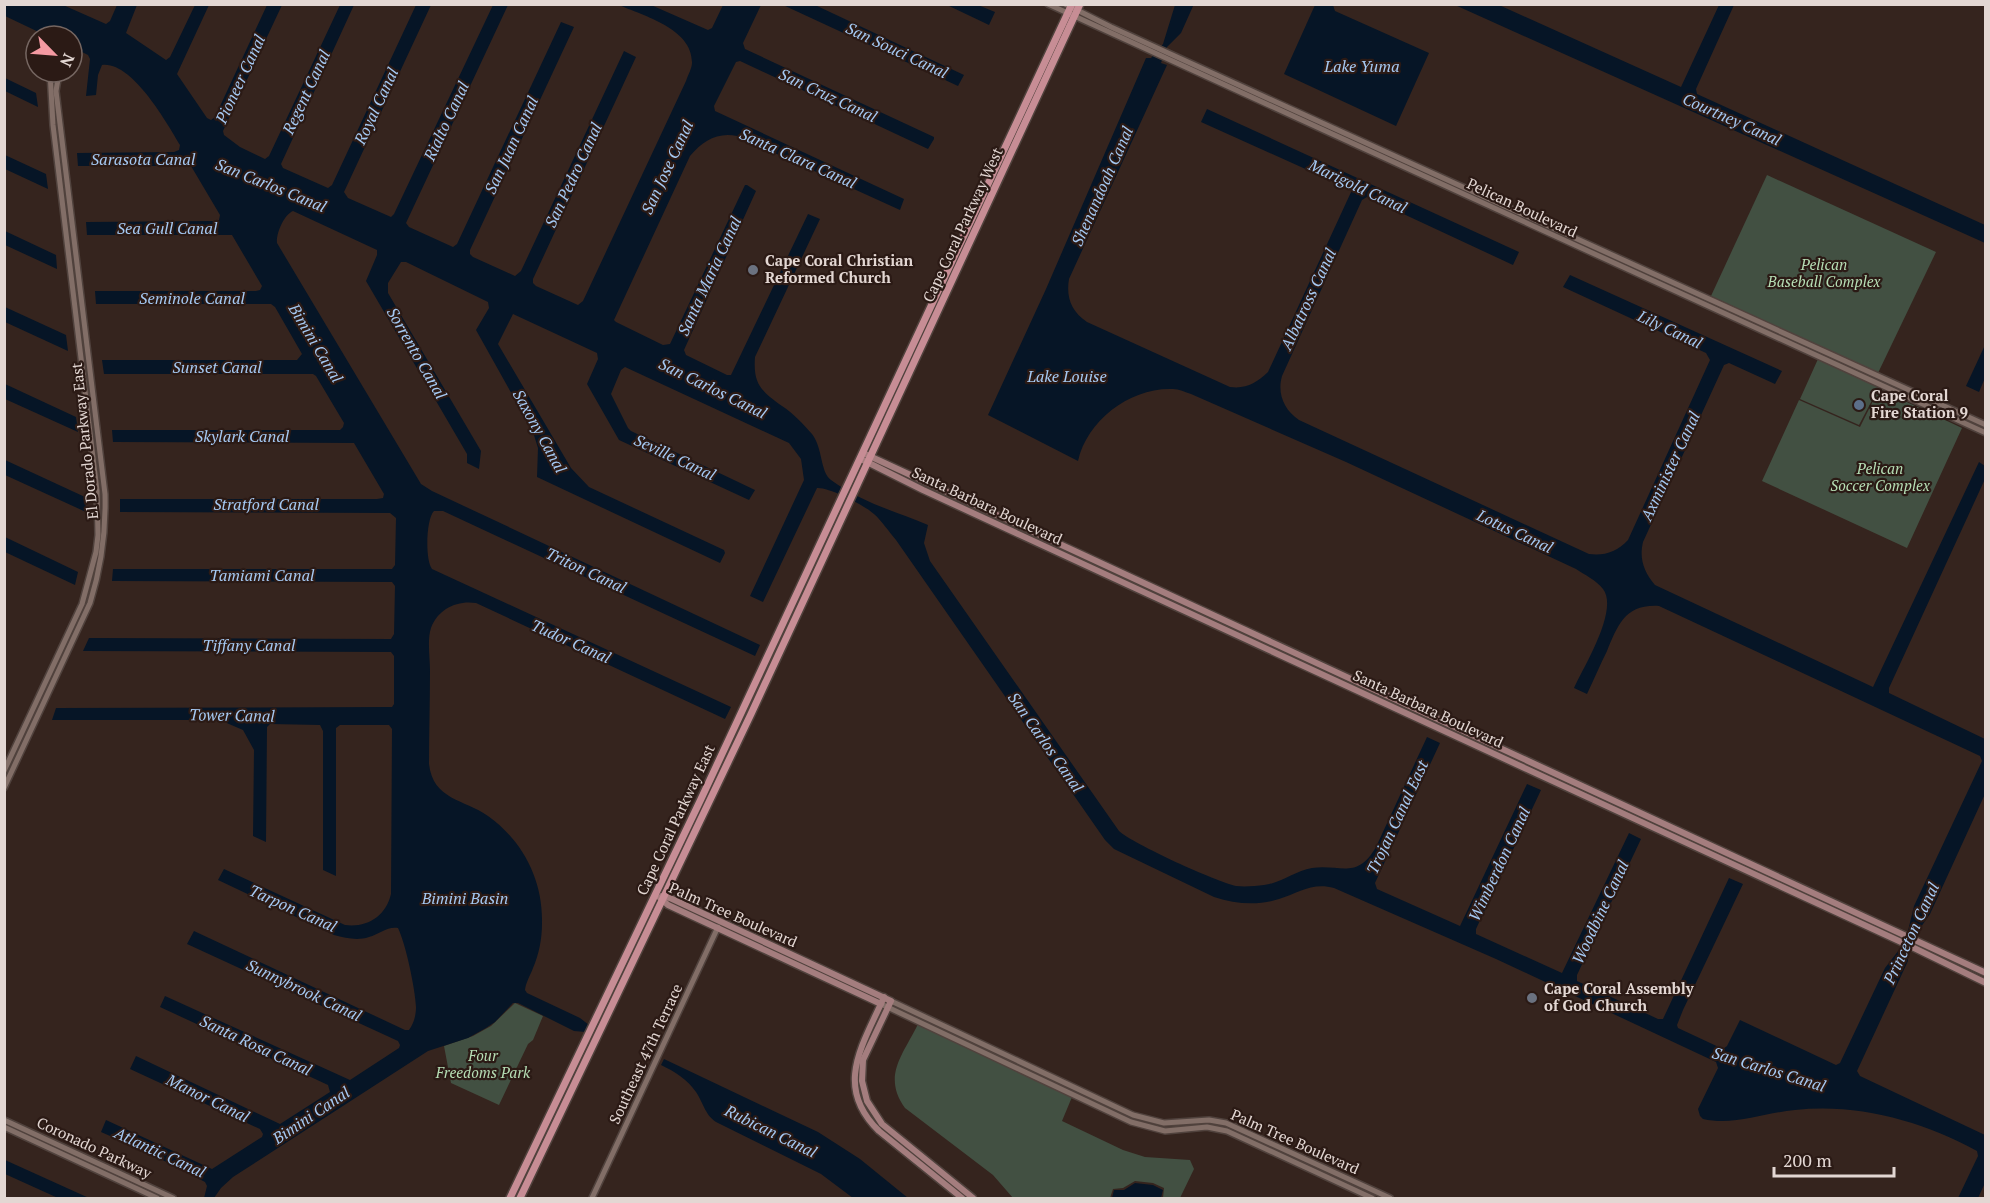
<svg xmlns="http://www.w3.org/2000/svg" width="1990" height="1203" viewBox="0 0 1990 1203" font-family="'PT Serif',serif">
  <rect width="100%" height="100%" fill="#35241e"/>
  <g fill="#425042">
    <path d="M1767 175 1936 252 1878 373 1711 296Z"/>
    <path d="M1818 359 1962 425 1879 387 1859 425 1800 399Z"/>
    <path d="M1879 389 1962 428 1907 548 1762 481 1799 400 1860 427Z"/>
    <path d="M515 1003 543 1016 533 1040 528 1044 499 1105 451 1083 444 1046 473 1036 491 1026Z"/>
    <path d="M918 1024 1072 1097 1062 1121 1123 1150 1145 1157 1190 1160 1194 1169 1180 1198H1163L1164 1188 1153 1183 1135 1181 1123 1188 1113 1189 1110 1198H1013L993 1175 905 1108C882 1076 903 1055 918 1024Z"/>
  </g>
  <g fill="#061526">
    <path d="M1194 4 1181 33 1167 47 1161 63 1167 65 1069 279C1066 297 1071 311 1087 322L1230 387C1247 389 1256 383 1268 372L1352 190 1201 122 1207 109 1519 252 1513 265 1367 197 1362 200 1282 376C1277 394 1284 410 1299 420L1589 554C1604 556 1617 552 1628 540L1710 360 1706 353 1563 287 1570 275 1782 371 1775 384 1729 363 1724 365 1643 542C1639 559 1644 572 1655 585L1873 687 1979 462 1985 466V479L1889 688V693L1985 739V794L1930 914 1914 937 1907 951 1908 961 1857 1071 1860 1076 1985 1135V1183L1978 1198H1958L1978 1156 1977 1151C1922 1121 1858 1103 1795 1110 1764 1113 1734 1126 1703 1119L1700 1116 1698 1109 1718 1068 1716 1062 1496 959 1334 888C1312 882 1299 893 1279 899 1257 906 1236 904 1214 897L1114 849 1105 840 896 540C889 532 882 521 874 514 864 505 829 487 817 488L763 602 750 596 804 480 801 459 789 443 625 367 621 370 611 394 628 428 631 431 755 490 749 500 619 440 587 384 598 359 597 353 513 314 498 344 571 468 589 487 724 550 725 553 720 563 537 477 538 448 533 432 476 330 489 308 488 302 406 262H401L388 283V293L481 451 479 469 467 463V454L366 281 377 255V250L293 211C284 215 276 233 277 243L421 484 432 491 760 645 755 656 443 511H434C426 519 425 560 432 569L731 707 725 719 476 603C457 600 438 609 431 628 427 640 430 657 430 670 430 701 429 733 429 764 433 800 464 799 488 816 523 841 543 880 542 923 542 939 539 954 533 968 530 976 526 982 525 990L527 993 580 1018 589 1025 586 1032 574 1031 518 1003H513L495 1022 486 1028 468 1038 428 1051 233 1177 221 1188 214 1198H204L207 1186 205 1182 149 1153 101 1132 106 1120 212 1169 262 1137 263 1134 260 1129 130 1069 136 1056 280 1124 330 1092 328 1085 160 1007 165 996 350 1080 399 1048 400 1045 398 1041 187 944 194 931 405 1030H409C414 1023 416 1015 416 1007 415 988 406 945 398 928 388 926 379 934 369 937 357 941 346 938 334 935L218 880 224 869 345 925C367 928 386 916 391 894L392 729 389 725H340L336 728V876L323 870V731L320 725 270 724 267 727 266 842 253 836 254 750 243 730 222 721 214 720H52L56 708 392 707 394 704V656L391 652 83 651 89 638 391 639 394 634 395 586 392 582 112 581 113 569H392L395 565 396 518 390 513 120 512V499H377L383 498 384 494 354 443 113 442 112 430H340L343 427 344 423 316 376 313 374H104L102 360H297L302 354 275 307 271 304H96L95 291H256L260 290 262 286 232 235H87L86 222 214 221 219 220 220 215 191 166H78L77 153 174 152 179 150 180 145C167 123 132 61 102 65L98 75 96 95 86 96 90 59 88 55 72 47V36H47L5 16V5H63L106 24 110 21 117 5H137L126 33 166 60 170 57 195 5H209L177 74 207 118 211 120 215 117 267 5H282L223 131 224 135 240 147 265 159 269 156 340 5H354L281 164 283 168 328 188 332 185 416 5H431L344 192 348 198 391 217 394 214 493 5H508L406 223 409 227 453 247 457 244 561 22 574 27 470 250V254L473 257 515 276 521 271 624 51 636 57 533 279V283L536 286 578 305 583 301 686 81C688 75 692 68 692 63 693 29 644 16 619 5H651L708 30 712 28 723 5H761L743 43 745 49 934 137V139L928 149 740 61 736 62 714 106 715 111 904 199 900 210 737 136C717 132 703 141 690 156L614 320 616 322 663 345 670 344 745 185H747L756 191 684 350 686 355 727 375H731L808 214 820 219 755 357C753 384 761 391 782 406 794 414 803 424 812 434 823 448 820 472 831 480 860 502 895 511 928 525L924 543 930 561 1119 831C1133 844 1217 882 1236 886 1245 887 1256 886 1264 885 1281 883 1295 871 1312 868 1341 864 1357 880 1376 847L1427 737 1440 743 1375 883 1377 889 1460 926 1527 784 1541 790 1476 929V934L1562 973 1629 833 1641 839 1577 975V981L1658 1019H1663L1729 878 1743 884 1683 1010 1677 1025 1678 1028 1723 1049 1727 1046 1740 1020 1836 1065 1840 1063 1885 968 1902 946 1907 935 1914 906 1982 761 1980 756 1659 606C1625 604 1618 625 1607 651 1600 665 1594 679 1587 694L1574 688C1584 666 1619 610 1603 589 1596 580 1585 575 1576 569L1346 462 1191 394C1185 392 1179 389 1173 389 1131 387 1087 420 1078 461L988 415 1046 289 1146 58H1151L1163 44 1175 5Z"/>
    <path d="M783 5H815L964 75 958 86Z"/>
    <path d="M947 5H978L995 12 989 25Z"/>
    <path d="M1315 5H1333L1335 11 1429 53 1396 126 1284 74Z"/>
    <path d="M1455 5H1499L1681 87 1719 5H1734L1696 89 1697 94 1985 225V243Z"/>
    <path d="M5 78 36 93 38 107 5 91Z"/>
    <path d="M5 155 46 174 48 189 5 169Z"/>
    <path d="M5 231 56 255 57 269 5 245Z"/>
    <path d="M5 307 66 335 68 351 5 322Z"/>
    <path d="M1985 345V378L1979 392 1966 386Z"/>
    <path d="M5 384 76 417 78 432 5 399Z"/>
    <path d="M5 460 85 497 86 512 5 475Z"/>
    <path d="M5 537 78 572 75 585 5 552Z"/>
    <path d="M664 1059 818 1132 860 1159 908 1198H853L821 1174 718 1123C705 1116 704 1104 696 1092 688 1080 674 1071 661 1065Z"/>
    <path d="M5 1160 89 1198H58L5 1174Z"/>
    <path d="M1135 1183 1153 1185 1163 1190 1161 1198H1112L1114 1190H1124Z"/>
  </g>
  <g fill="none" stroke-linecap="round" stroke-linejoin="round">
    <g stroke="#50423d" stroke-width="8">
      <g id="tertiary">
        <path d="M1048 4 1986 433"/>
        <path d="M1065 4 1111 27 1986 425"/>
        <path d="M4 771 82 604 96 552 98 535 97 491 53 125 50 72"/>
        <path d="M4 788 90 603C101 568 106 532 105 494L56 91 58 79 61 74"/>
        <path d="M891 1001 1133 1115 1164 1123 1209 1120 1226 1123 1390 1198"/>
        <path d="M881 1004 1131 1122 1165 1131 1207 1127 1227 1131 1372 1198"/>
        <path d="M4 1120 173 1198"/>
        <path d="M4 1127 157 1198"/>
        <path d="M592 1198 718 927"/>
      </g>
    </g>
    <g stroke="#50423d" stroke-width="9">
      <g id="secondary">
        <path d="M863 453 1986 973"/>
        <path d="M863 460 923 490 1912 947 1986 983"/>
        <path d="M662 896 670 898 891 1001 863 1060 862 1081 867 1101 882 1124 973 1198"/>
        <path d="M660 898 668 905 881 1004"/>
        <path d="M884 997C863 1045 833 1086 879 1131L962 1198"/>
      </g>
    </g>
    <g stroke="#50423d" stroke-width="10">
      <g id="primary">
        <path d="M510 1198 701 799 1072 4"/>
        <path d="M520 1198 751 714 1080 4"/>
      </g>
    </g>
    <use href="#tertiary" stroke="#826e67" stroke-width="5"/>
    <use href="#secondary" stroke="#a47d7e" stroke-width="6"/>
    <use href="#primary" stroke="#c78d95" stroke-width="7"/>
  </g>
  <g fill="#6b7280" stroke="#2b1a15" stroke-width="2">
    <circle cx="753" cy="270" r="6"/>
    <circle cx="1532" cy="998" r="6"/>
  </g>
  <circle fill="#5c6f8a" stroke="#2b1a15" stroke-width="2" cx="1859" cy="405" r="6"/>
  <g text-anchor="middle" stroke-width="4.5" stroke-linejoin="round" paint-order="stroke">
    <g font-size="15" fill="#e3d7d3" stroke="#2b1a15">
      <text transform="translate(1522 208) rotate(25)" y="5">Pelican Boulevard</text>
      <text transform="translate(963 225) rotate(-65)" y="5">Cape Coral Parkway West</text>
      <text transform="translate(85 441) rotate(-96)" y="5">El Dorado Parkway East</text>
      <text transform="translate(987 506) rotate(25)" y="5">Santa Barbara Boulevard</text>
      <text transform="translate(1428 709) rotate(25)" y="5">Santa Barbara Boulevard</text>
      <text transform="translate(676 820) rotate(-65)" y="5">Cape Coral Parkway East</text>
      <text transform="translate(733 915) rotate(24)" y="5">Palm Tree Boulevard</text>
      <text transform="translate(646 1054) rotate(-65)" y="5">Southeast 47th Terrace</text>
      <text transform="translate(1295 1142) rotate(24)" y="5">Palm Tree Boulevard</text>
      <text transform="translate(94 1148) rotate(25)" y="5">Coronado Parkway</text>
    </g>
    <g font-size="15" font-weight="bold" fill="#e3d7d3" stroke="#2b1a15" text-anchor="start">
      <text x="765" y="266">Cape Coral Christian<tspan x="765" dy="17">Reformed Church</tspan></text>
      <text x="1871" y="401">Cape Coral<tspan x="1871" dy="17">Fire Station 9</tspan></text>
      <text x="1544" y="994">Cape Coral Assembly<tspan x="1544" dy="17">of God Church</tspan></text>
    </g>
    <g font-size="15" font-style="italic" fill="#b6deb5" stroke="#2b1a15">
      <text x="1824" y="270">Pelican<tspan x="1824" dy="17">Baseball Complex</tspan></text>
      <text x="1880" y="474">Pelican<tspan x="1880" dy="17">Soccer Complex</tspan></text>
      <text x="483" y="1061">Four<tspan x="483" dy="17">Freedoms Park</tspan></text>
    </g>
    <g font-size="16" font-style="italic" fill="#a5c9f3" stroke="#2b1a15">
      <text transform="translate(897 50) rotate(25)" y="6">San Souci Canal</text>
      <text x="1362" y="72">Lake Yuma</text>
      <text transform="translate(240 79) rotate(-65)" y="6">Pioneer Canal</text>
      <text transform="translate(306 92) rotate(-65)" y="6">Regent Canal</text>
      <text transform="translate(828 95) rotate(25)" y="6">San Cruz Canal</text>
      <text transform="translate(376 106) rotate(-65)" y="6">Royal Canal</text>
      <text transform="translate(1732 119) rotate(24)" y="6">Courtney Canal</text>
      <text transform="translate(446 121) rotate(-65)" y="6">Rialto Canal</text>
      <text transform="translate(511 145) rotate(-65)" y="6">San Juan Canal</text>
      <text transform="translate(798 158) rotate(24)" y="6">Santa Clara Canal</text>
      <text x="143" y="165">Sarasota Canal</text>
      <text transform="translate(667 167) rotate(-65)" y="6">San Jose Canal</text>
      <text transform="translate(573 175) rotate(-65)" y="6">San Pedro Canal</text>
      <text transform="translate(271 185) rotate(22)" y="6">San Carlos Canal</text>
      <text transform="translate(1102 186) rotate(-66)" y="6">Shenandoah Canal</text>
      <text transform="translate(1358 186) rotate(25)" y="6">Marigold Canal</text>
      <text x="167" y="234">Sea Gull Canal</text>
      <text transform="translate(709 276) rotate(-65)" y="6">Santa Maria Canal</text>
      <text x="192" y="304">Seminole Canal</text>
      <text transform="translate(1308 299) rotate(-65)" y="6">Albatross Canal</text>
      <text transform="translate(1670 329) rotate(25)" y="6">Lily Canal</text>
      <text transform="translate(316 343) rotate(59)" y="6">Bimini Canal</text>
      <text transform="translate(417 353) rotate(60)" y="6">Sorrento Canal</text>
      <text x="217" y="373">Sunset Canal</text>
      <text x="1067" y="382">Lake Louise</text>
      <text transform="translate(713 388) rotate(26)" y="6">San Carlos Canal</text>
      <text transform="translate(540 431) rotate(61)" y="6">Saxony Canal</text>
      <text x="242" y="442">Skylark Canal</text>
      <text transform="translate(675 457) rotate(25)" y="6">Seville Canal</text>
      <text transform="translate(1670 466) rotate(-65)" y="6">Axminister Canal</text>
      <text x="266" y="510">Stratford Canal</text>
      <text transform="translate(1515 531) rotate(25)" y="6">Lotus Canal</text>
      <text transform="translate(586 570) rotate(25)" y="6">Triton Canal</text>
      <text x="262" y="581">Tamiami Canal</text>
      <text transform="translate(571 641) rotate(24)" y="6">Tudor Canal</text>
      <text x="249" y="651">Tiffany Canal</text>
      <text transform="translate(232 715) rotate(1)" y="6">Tower Canal</text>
      <text transform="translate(1046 742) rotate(55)" y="6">San Carlos Canal</text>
      <text transform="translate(1397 817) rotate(-65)" y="6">Trojan Canal East</text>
      <text transform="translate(1499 864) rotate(-65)" y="6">Wimberdon Canal</text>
      <text x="465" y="904">Bimini Basin</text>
      <text transform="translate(293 908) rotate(24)" y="6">Tarpon Canal</text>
      <text transform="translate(1600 912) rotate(-65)" y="6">Woodbine Canal</text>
      <text transform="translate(1911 933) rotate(-65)" y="6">Princeton Canal</text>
      <text transform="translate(304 990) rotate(25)" y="6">Sunnybrook Canal</text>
      <text transform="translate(256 1045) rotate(25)" y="6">Santa Rosa Canal</text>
      <text transform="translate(1769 1069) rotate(17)" y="6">San Carlos Canal</text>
      <text transform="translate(208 1098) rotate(26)" y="6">Manor Canal</text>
      <text transform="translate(311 1115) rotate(-34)" y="6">Bimini Canal</text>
      <text transform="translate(771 1131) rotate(26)" y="6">Rubican Canal</text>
      <text transform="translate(160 1152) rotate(25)" y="6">Atlantic Canal</text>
    </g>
  </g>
  <rect width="1990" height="1203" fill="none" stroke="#e3d7d3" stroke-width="12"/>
  <g transform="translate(54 54) rotate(115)"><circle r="28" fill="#2b1a15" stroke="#756661" stroke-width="1.5"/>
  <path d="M0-4.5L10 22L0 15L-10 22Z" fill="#f49aa2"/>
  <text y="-9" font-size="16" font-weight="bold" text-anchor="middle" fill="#e3d7d3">N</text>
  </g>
  <path d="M1774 1167v9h120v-9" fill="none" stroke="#e3d7d3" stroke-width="3"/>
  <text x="1783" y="1167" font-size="18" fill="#e3d7d3" stroke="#2b1a15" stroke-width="4.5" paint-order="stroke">200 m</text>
</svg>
